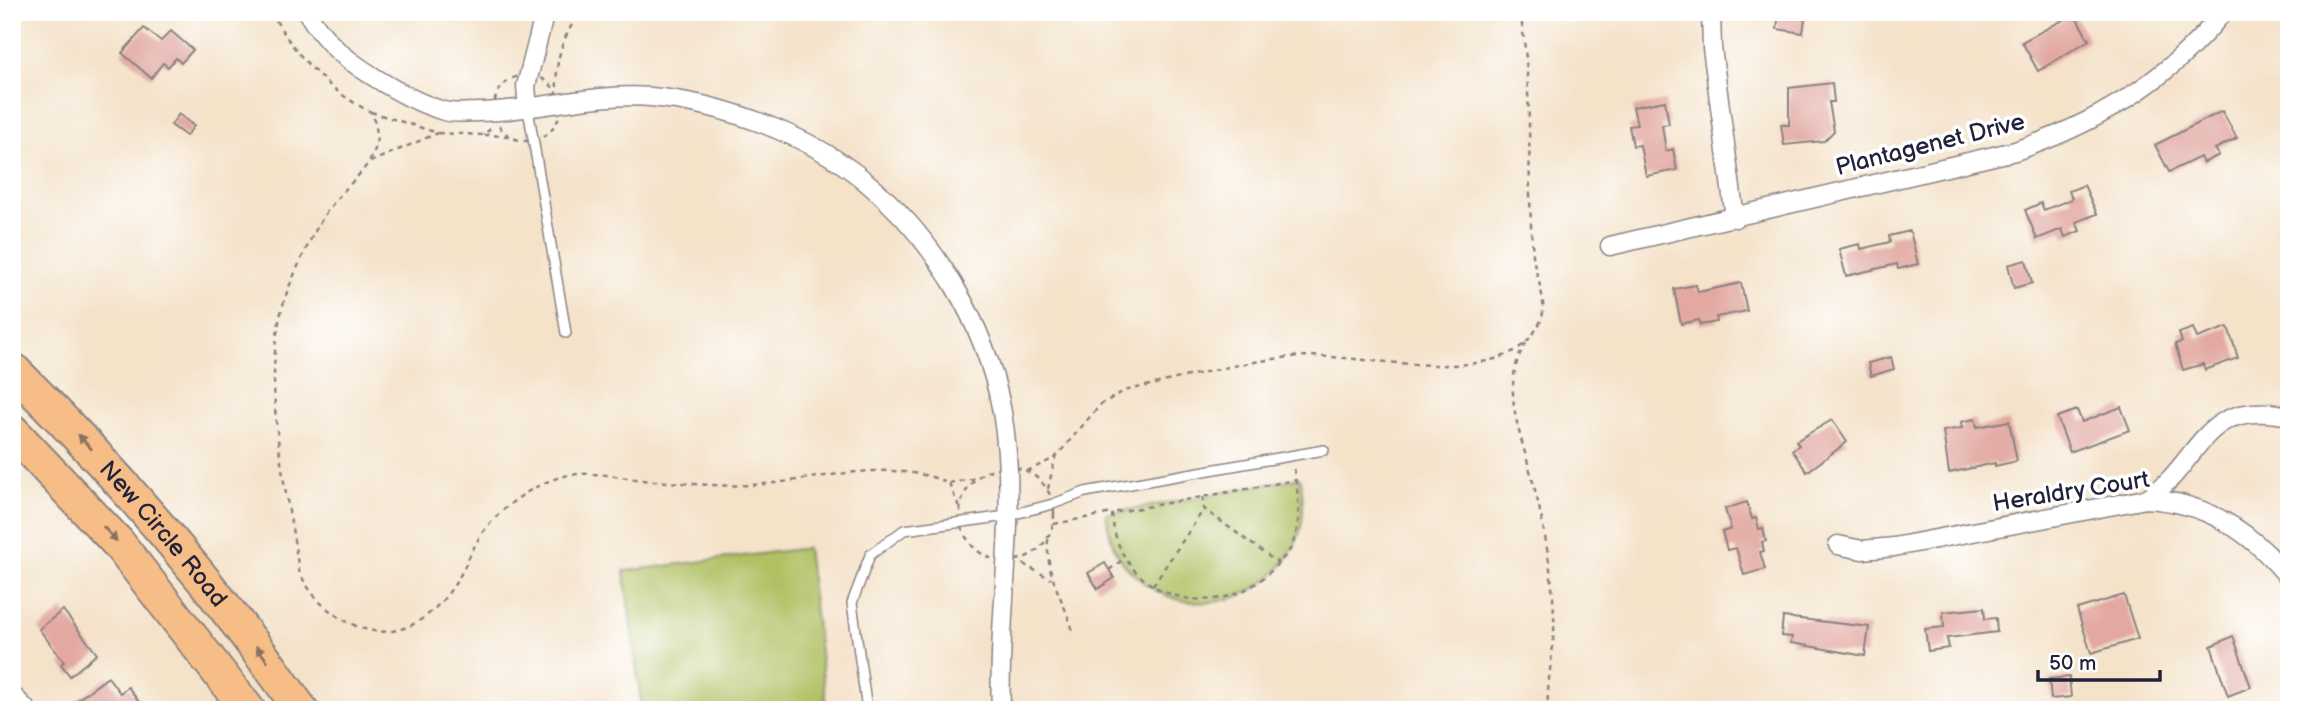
<svg xmlns="http://www.w3.org/2000/svg" width="2301" height="722" viewBox="0 0 2301 722" font-family="'Balsamiq Sans',sans-serif">
  <rect width="100%" height="100%" fill="#fff"/>
  <filter id="ink" filterUnits="userSpaceOnUse"><feTurbulence type="fractalNoise" baseFrequency=".0143" numOctaves="2"/><feDisplacementMap in="SourceGraphic" scale="14" xChannelSelector="R" yChannelSelector="G"/><feConvolveMatrix kernelMatrix="1 2 1 2 8 2 1 2 1" color-interpolation-filters="sRGB"/></filter>
  <filter id="wash" filterUnits="userSpaceOnUse"><feTurbulence type="fractalNoise" baseFrequency=".00686" numOctaves="4" result="noise"/><feDisplacementMap in="SourceGraphic" scale="28" xChannelSelector="R" yChannelSelector="G"/><feGaussianBlur stdDeviation="1.57" result="paint"/><feColorMatrix in="noise" values="0 0 0 0 0 0 0 0 0 0 0 0 0 0 0 0 0 1.4 0 .05"/><feComposite in="paint" operator="in"/></filter>
  <g filter="url(#wash)">
    <rect width="100%" height="100%" fill="#f4e2c9"/>
    <g fill="#b0c062" stroke="#69714e" stroke-width="2">
      <path d="M1300 478C1304 499 1305 522 1296 542 1272 599 1197 621 1147 585 1133 575 1120 562 1113 545 1109 535 1108 524 1106 514Z"/>
      <path d="M807 548 827 710H642L624 571Z"/>
    </g>
    <g id="blocks">
      <g fill="#e2a8a1">
        <path d="M1779 12H1806L1803 33 1777 29Z"/>
        <path d="M2074 14 2089 40 2038 71 2022 42Z"/>
        <path d="M144 28 161 41 171 31 193 50 181 63 176 58 168 67 163 63 151 78 122 53Z"/>
        <path d="M1832 83 1834 102H1829L1834 131 1824 141 1784 145 1781 125H1789V88Z"/>
        <path d="M1665 101 1669 124 1662 125 1666 151 1673 149 1677 170 1646 176 1640 145 1633 146 1629 126 1637 125 1633 107Z"/>
        <path d="M2222 111 2237 138 2215 149 2219 155 2203 163 2200 157 2169 172 2155 145Z"/>
        <path d="M179 114 194 126 186 136 171 125Z"/>
        <path d="M2084 185 2097 214 2076 222 2080 231 2065 237 2062 229 2037 239 2025 210 2041 203 2044 210 2072 199 2069 191Z"/>
        <path d="M1910 231 1918 264 1898 269 1897 264 1846 276 1839 249 1860 244 1861 249 1890 242 1889 236Z"/>
        <path d="M2026 260 2032 283 2014 288 2008 265Z"/>
        <path d="M1741 283 1747 311 1716 317 1717 322 1700 325 1699 320 1681 324 1674 289 1696 285 1698 292Z"/>
        <path d="M2228 327 2238 358 2205 370 2203 364 2183 370 2175 344 2182 342 2179 333 2193 328 2197 338Z"/>
        <path d="M1891 357 1894 369 1871 376 1868 363Z"/>
        <path d="M2121 407 2130 430 2070 452 2057 417 2077 410 2082 422Z"/>
        <path d="M1975 419 1977 427 2009 421 2017 461 1995 466V463L1949 473 1943 431 1962 428 1961 422Z"/>
        <path d="M1832 420 1847 442 1807 472 1792 450 1799 445 1796 441Z"/>
        <path d="M1747 502 1752 519 1756 518 1759 529 1763 528 1766 541 1762 542 1764 551 1760 552 1765 569 1744 575 1736 548 1727 550 1722 532 1731 529 1725 509Z"/>
        <path d="M1105 563 1114 578 1098 589 1088 573Z"/>
        <path d="M2124 595 2138 639 2091 653 2077 609Z"/>
        <path d="M1984 608 1985 619 1996 618 1997 632 1947 638 1949 648 1928 651 1925 629 1944 627 1943 612Z"/>
        <path d="M63 610 97 654 70 676 61 664 64 662 39 629Z"/>
        <path d="M1783 617 1869 627 1865 656 1791 643 1792 637 1781 636Z"/>
        <path d="M2233 636 2251 687 2228 696 2211 646Z"/>
        <path d="M108 677 120 693 128 687 140 703 132 710H64Z"/>
        <path d="M2069 677 2071 697 2051 699 2049 679Z"/>
      </g>
    </g>
  </g>
  <g filter="url(#ink)">
    <use href="#blocks" fill-opacity="0" stroke="#8b8282" stroke-width="2"/>
    <g fill="none" stroke-linecap="round" stroke-linejoin="round">
      <g stroke="#8b8282" stroke-width="12">
        <g id="service">
          <path d="M528 109 566 333"/>
          <path d="M867 710 852 603 870 555 904 530 1007 516 1053 504 1085 492 1324 450"/>
        </g>
      </g>
      <g stroke="#8b8282" stroke-width="21">
        <g id="minor">
          <path d="M307 12C326 44 344 58 374 77 396 91 420 104 444 111 454 114 468 112 479 112 535 111 596 92 651 97 722 103 810 135 865 181 934 238 986 323 1002 412 1019 510 997 611 1001 710"/>
          <path d="M1711 12 1712 48 1735 218"/>
          <path d="M528 109 526 86 545 12"/>
          <path d="M1610 246 2015 151C2096 124 2169 80 2223 12"/>
          <path d="M2146 499C2202 464 2199 397 2289 416"/>
          <path d="M1838 545 1862 550 1894 547 2146 499C2206 502 2251 531 2288 577"/>
          <path d="M12 695 27 710"/>
        </g>
      </g>
      <g stroke="#8b8282" stroke-width="37">
        <g id="motorway">
          <path id="s1" d="M12 369C119 474 215 587 301 710"/>
          <path d="M12 431 118 543 248 710"/>
        </g>
      </g>
      <g stroke="#8b8282" stroke-width="2.5" stroke-dasharray="5 5" stroke-linecap="butt">
        <path d="M271 12C294 54 328 91 371 112 391 157 355 174 331 206 316 225 299 263 289 287 256 371 286 483 299 571 311 597 328 613 354 625 398 645 435 617 458 579 468 562 474 543 486 528 503 507 529 488 554 479 586 467 622 479 654 481 686 483 718 487 750 485 816 482 884 456 949 483L959 507"/>
        <circle cx="527" cy="108" r="33"/>
        <path d="M557 87C555 58 563 37 580 12"/>
        <path d="M371 112 438 133 484 135 491 128"/>
        <path d="M484 135 508 136"/>
        <path d="M370 162 438 133"/>
        <path d="M1526 343C1498 387 1522 436 1533 482 1544 524 1552 571 1554 614 1556 646 1546 678 1548 710"/>
        <circle cx="1007" cy="514" r="47"/>
        <path d="M1294 469C1298 494 1302 519 1293 543 1291 551 1283 558 1277 564 1224 629 1116 601 1112 513L1296 480"/>
        <path d="M1027 471 1055 458 1100 405 1124 391C1179 379 1234 363 1290 357 1352 350 1482 389 1528 340 1533 335 1540 324 1542 318 1547 297 1535 276 1533 255 1526 174 1534 93 1520 12"/>
        <path d="M949 483 976 478"/>
        <path d="M1048 489 1055 458"/>
        <path d="M1203 497 1204 509 1278 563"/>
        <path d="M1054 524 1112 513"/>
        <path d="M1048 539C1046 578 1062 595 1073 631"/>
        <path d="M1023 564 1051 579"/>
        <path d="M1109 570 1125 558"/>
        <path d="M1153 585 1204 509"/>
      </g>
      <use href="#service" stroke="#fff" stroke-width="9"/>
      <use href="#minor" stroke="#fff" stroke-width="18"/>
      <use href="#motorway" stroke="#f6be86" stroke-width="33"/>
    </g>
    <defs><path id="oneway-solid" d="M-6-.8H1V-3.2L6.5 0L1 3.2V.8H-6Z" transform="scale(1.75)"/></defs>
    <g fill="#8c7060">
      <use href="#oneway-solid" transform="translate(85 442) rotate(-132)"/>
      <use href="#oneway-solid" transform="translate(110 534) rotate(47)"/>
      <use href="#oneway-solid" transform="translate(262 654) rotate(-127)"/>
    </g>
  </g>
  <g text-anchor="middle" stroke-width="7" stroke-linejoin="round" paint-order="stroke">
    <g font-size="24" fill="#22223b" stroke="#fff">
      <text transform="translate(1930 144) rotate(-14)" y="8">Plantagenet Drive</text>
      <text transform="translate(2071 491) rotate(-9)" y="8">Heraldry Court</text>
      <text dy="8" stroke="none"><textPath href="#s1" startOffset="224">New Circle Road</textPath></text>
    </g>
  </g>
  <rect width="2301" height="722" fill="none" stroke="#fff" stroke-width="42"/>
  <path d="M2038 670v10h122v-10" fill="none" stroke="#22223b" stroke-width="3.5"/>
  <text x="2049" y="670" font-size="21" fill="#22223b" stroke="#ffffff" stroke-width="5" paint-order="stroke">50 m</text>
</svg>
